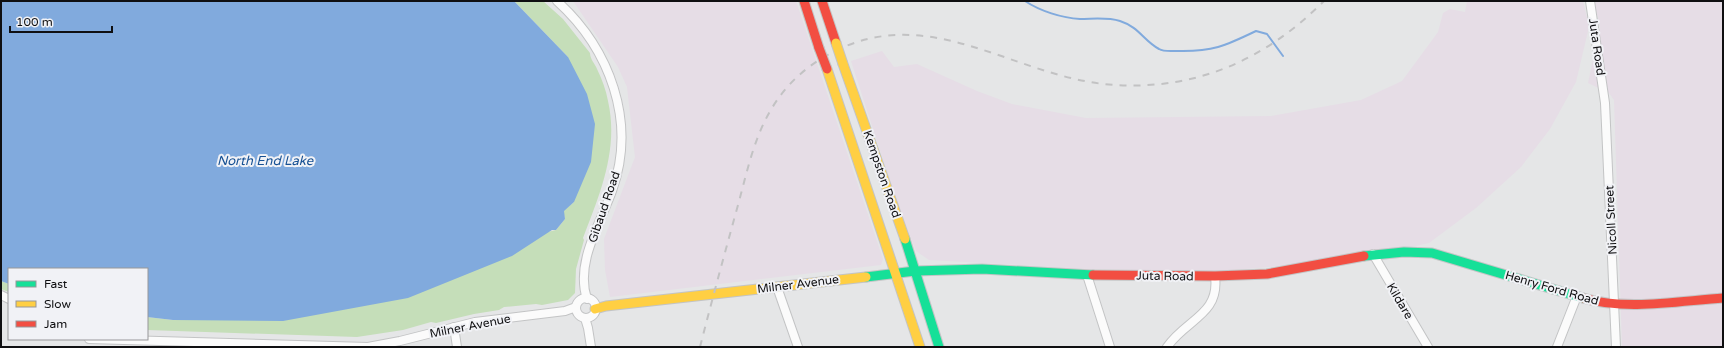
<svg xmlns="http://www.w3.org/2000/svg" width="1724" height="348" viewBox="0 0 1724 348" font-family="'Varela Round',sans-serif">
  <rect width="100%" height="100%" fill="#e5e6e7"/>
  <g fill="#e6dde6">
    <path d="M573 1H796L883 259 881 265 610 297 605 270 604 239 635 157 627 87 618 67Z"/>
    <path d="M1467 1H1583L1589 27 1576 82 1550 129 1521 167 1476 208 1429 243 1393 251 1270 267 1219 271H1178L1089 269 929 260 916 251 896 200 851 61 882 51 894 67 917 64 977 91 1012 104 1086 118 1271 116 1361 100 1402 81 1438 32 1443 13 1450 9 1465 12Z"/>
    <path d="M1594 1H1723V347H1622L1614 100 1609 93 1588 83 1600 27Z"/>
  </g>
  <g fill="#c5deb9">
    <path d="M514 1H543L563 19 590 53C590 59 595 64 597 69 602 79 606 90 608 101 619 149 600 194 583 238L584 240 576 269 575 293 568 300 542 305 536 304 504 307 499 310 474 314 436 323 431 322 403 330 357 337 147 330V317L173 320 556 230 565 219 563 211 574 202 568 57Z"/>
    <path d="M1 281 9 284V292L1 289Z"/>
  </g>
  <path fill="#81aadd" d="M1 1H514L568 57 587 94 595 124 591 162 574 202 564 211 565 219 556 230H552L512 256 408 298 283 321 173 320 147 317V269H9V284L1 281Z"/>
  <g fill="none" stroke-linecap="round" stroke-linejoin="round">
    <path stroke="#81aadd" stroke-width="2" d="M1025 1C1040 11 1062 18 1080 19 1093 19 1107 17 1120 21 1139 27 1144 41 1159 49 1164 52 1171 51 1177 51 1212 52 1225 46 1256 31L1267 34 1283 56"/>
    <g stroke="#c3c4c5" stroke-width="10">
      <g id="street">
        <path d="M557 1C610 49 637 122 612 191 600 224 575 263 587 299"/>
        <path d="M1590 1 1605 103 1616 347"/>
        <path d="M1373 254 1428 347"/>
        <path d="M1087 275 1110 347"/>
        <path d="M777 287 798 347"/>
        <path d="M1 295 9 299"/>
        <circle cx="586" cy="308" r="10"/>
        <path d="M585 318 588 328 591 347"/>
        <path d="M454 327 457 347"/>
        <path d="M89 339 368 347 400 341 475 322 565 311 576 307"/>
        <path d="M1167 347C1186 319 1220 315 1215 276"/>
        <path d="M1557 347 1577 296"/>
      </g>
    </g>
    <g stroke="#c3c4c5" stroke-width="11">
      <g id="fast">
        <path d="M905 239 939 347"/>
        <path d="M1364 256 1404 252 1432 253 1583 298"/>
        <path d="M866 277 915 271 982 269 1093 275"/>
      </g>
    </g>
    <g stroke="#c3c4c5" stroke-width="11">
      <g id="slow">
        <path d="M843 64 905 239"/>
        <path d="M827 69 920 347"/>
        <path d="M595 309 606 306 866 277"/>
      </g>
    </g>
    <g stroke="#c3c4c5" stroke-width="11">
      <g id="jam">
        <path d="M804 1 819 48"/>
        <path d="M822 1 836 43"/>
        <path d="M1093 275 1215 276 1267 274 1364 256"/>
        <path d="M1583 298C1626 311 1679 301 1723 298"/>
      </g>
    </g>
    <use href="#street" stroke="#fbfbfb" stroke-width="8"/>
    <use href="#fast" stroke="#16e098" stroke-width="9"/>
    <use href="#slow" stroke="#ffcf43" stroke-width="9"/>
    <use href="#jam" stroke="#f24e42" stroke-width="9"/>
    <path stroke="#c2c2c3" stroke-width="2" stroke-dasharray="7 7" stroke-linecap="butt" d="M700 347C712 300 725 252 738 205 747 172 754 137 772 108 787 83 807 66 831 53 932 0 1015 79 1115 85 1198 90 1266 59 1324 1"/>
    <g stroke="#c3c4c5" stroke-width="11" stroke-linecap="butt">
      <path id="slow-bridge" d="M836 43 843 64"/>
    </g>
    <g stroke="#c3c4c5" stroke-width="11" stroke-linecap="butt">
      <path id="jam-bridge" d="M819 48 827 69"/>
    </g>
    <use href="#slow-bridge" stroke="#ffcf43" stroke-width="9"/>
    <use href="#jam-bridge" stroke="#f24e42" stroke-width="9"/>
  </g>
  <g text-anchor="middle" stroke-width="4" stroke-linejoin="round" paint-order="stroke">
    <g font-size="12" fill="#0f0f11" stroke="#f1f2f6">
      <text transform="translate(1597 47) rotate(82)" y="4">Juta Road</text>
      <text transform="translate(882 174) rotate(71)" y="4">Kempston Road</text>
      <text transform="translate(604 207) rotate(-71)" y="4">Gibaud Road</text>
      <text transform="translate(1611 220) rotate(-93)" y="4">Nicoll Street</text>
      <text transform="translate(1165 276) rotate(1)" y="4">Juta Road</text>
      <text transform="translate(798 284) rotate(-7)" y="4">Milner Avenue</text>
      <text transform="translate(1552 288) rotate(16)" y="4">Henry Ford Road</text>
      <text transform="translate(1400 301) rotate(59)" y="4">Kildare</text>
      <text transform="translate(470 326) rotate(-11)" y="4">Milner Avenue</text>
    </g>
    <g font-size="13" font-style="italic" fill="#165093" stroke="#f1f2f6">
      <text x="265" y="165">North End Lake</text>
    </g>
  </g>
  <rect width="1724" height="348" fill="none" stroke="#0f0f11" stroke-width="4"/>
  <rect x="8" y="268" width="140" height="72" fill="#f1f2f6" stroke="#97979a"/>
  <rect x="16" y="281" width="20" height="6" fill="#16e098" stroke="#97979a"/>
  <text x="44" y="288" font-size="12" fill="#0f0f11">Fast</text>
  <rect x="16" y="301" width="20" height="6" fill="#ffcf43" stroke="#97979a"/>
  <text x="44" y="308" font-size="12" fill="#0f0f11">Slow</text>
  <rect x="16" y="321" width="20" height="6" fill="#f24e42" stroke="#97979a"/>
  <text x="44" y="328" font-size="12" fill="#0f0f11">Jam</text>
  <path d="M10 26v6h102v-6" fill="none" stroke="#0f0f11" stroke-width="2"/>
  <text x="16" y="26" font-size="12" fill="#0f0f11" stroke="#f1f2f6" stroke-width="3" paint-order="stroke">100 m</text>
</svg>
